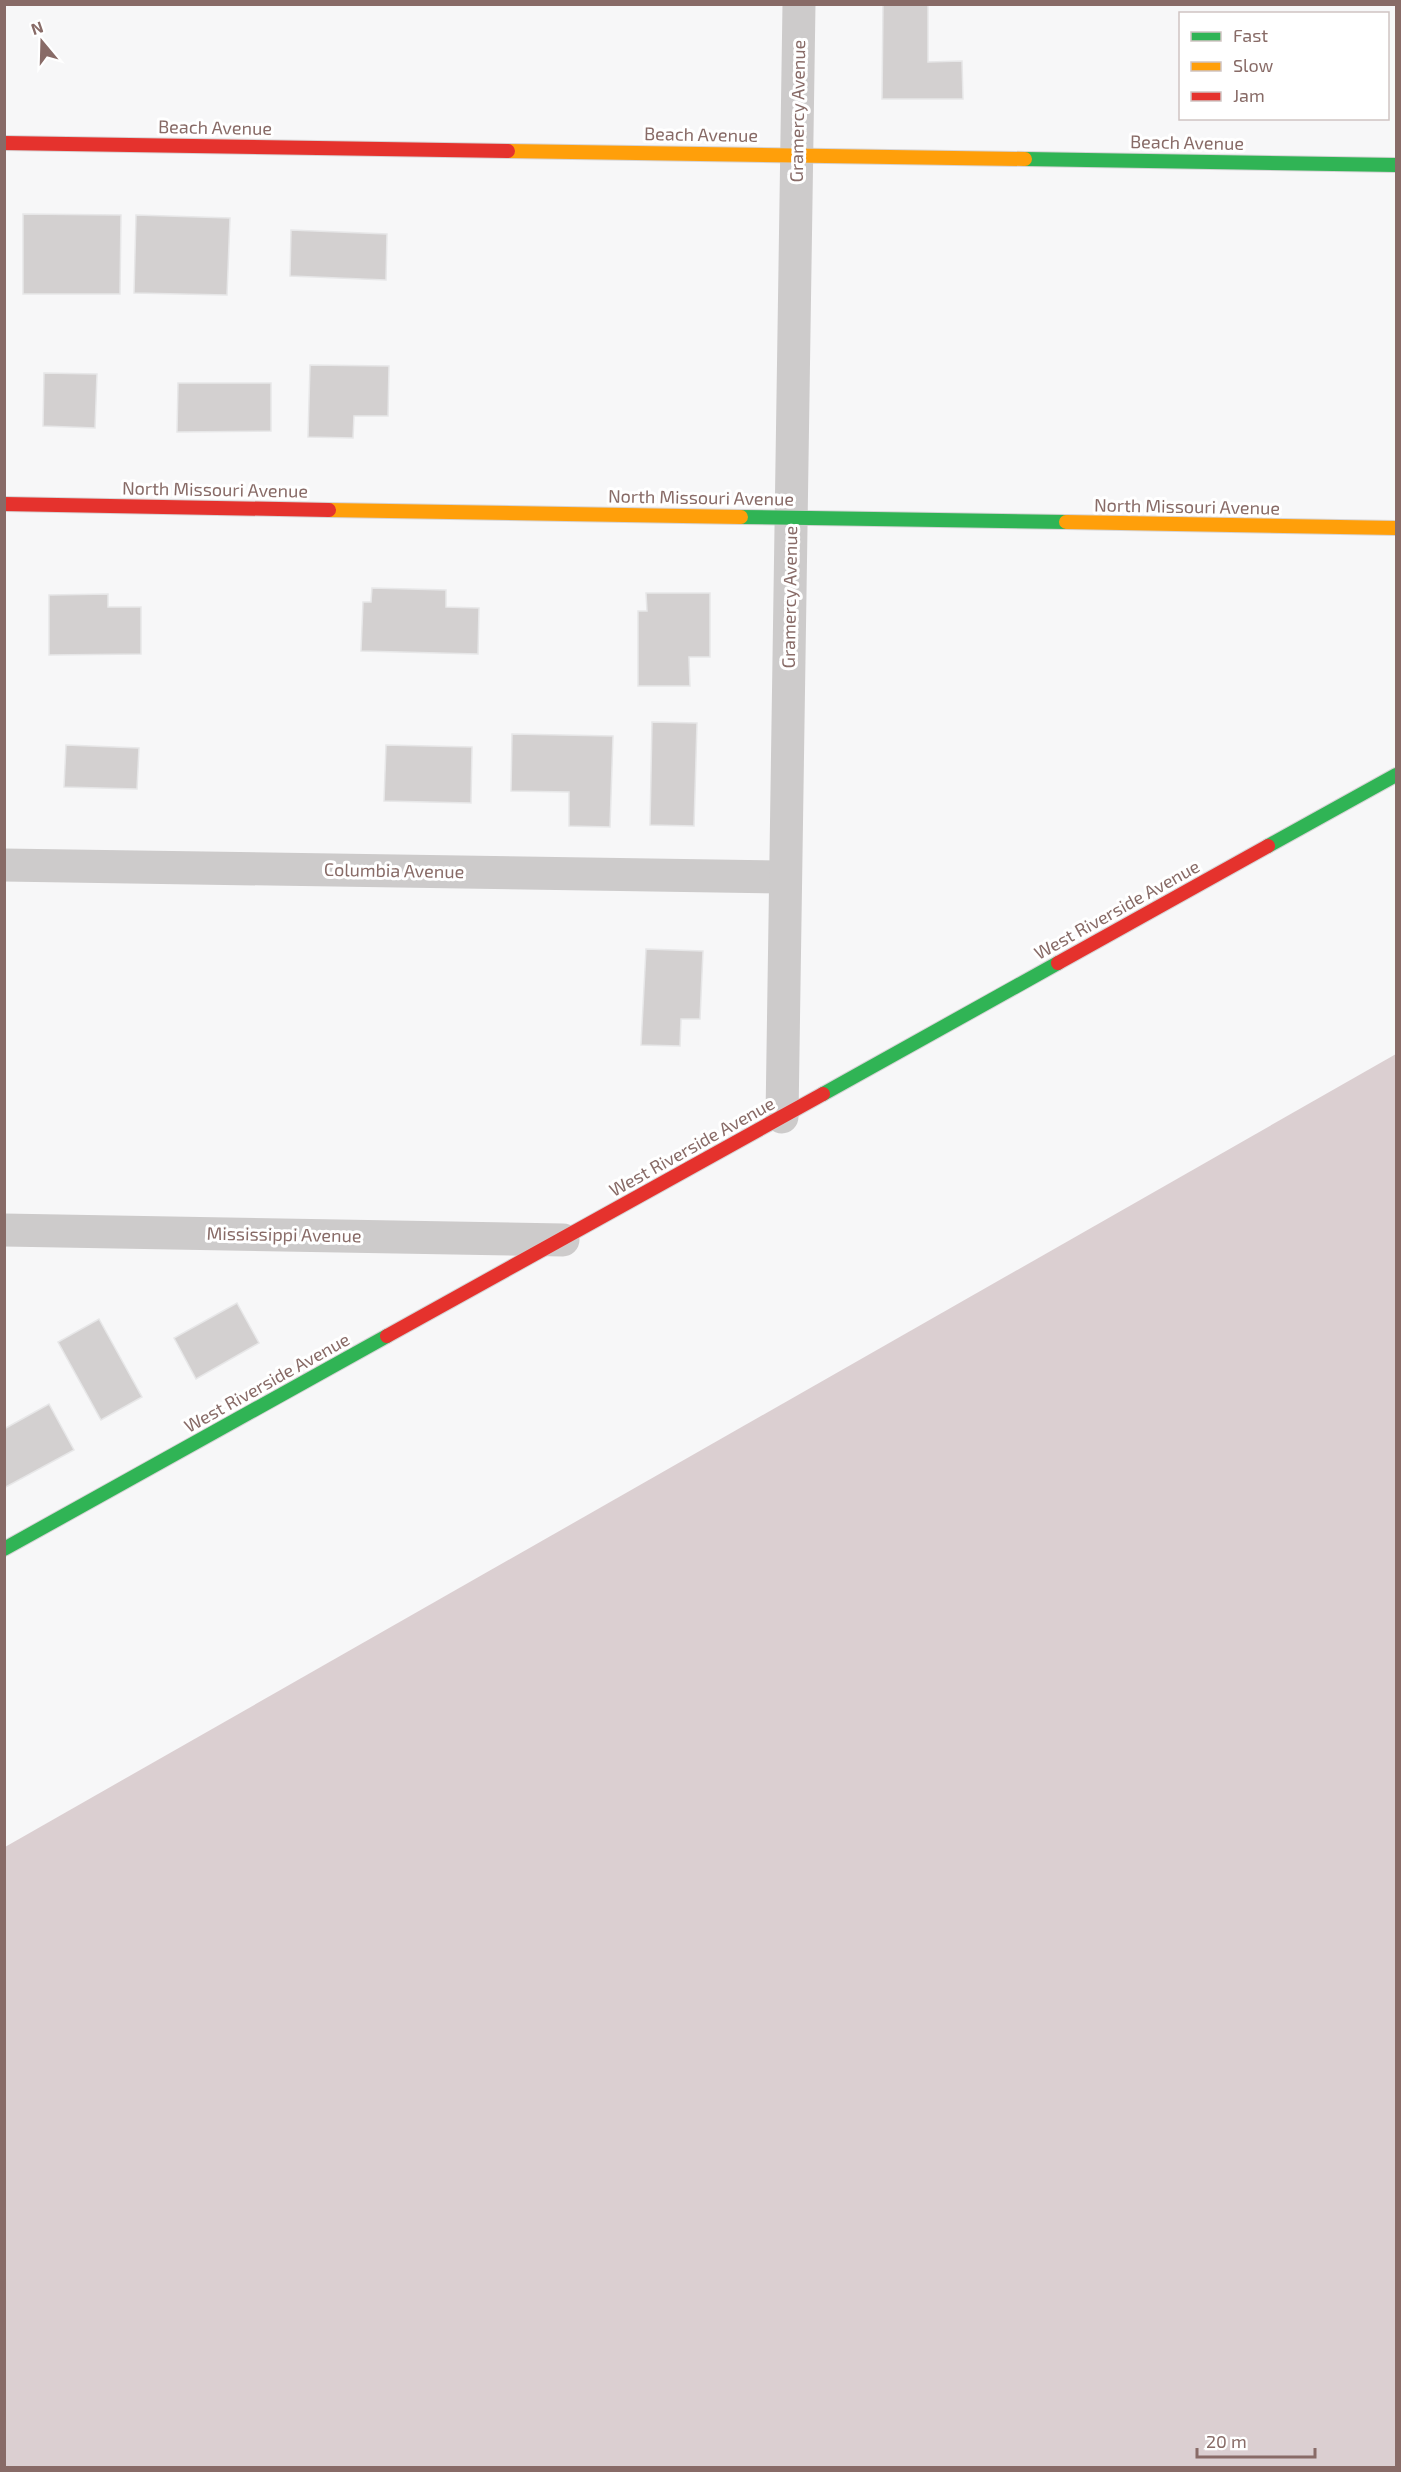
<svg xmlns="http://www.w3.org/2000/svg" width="1401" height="2472" viewBox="0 0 1401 2472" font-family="'Exo 2',sans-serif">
  <rect width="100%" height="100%" fill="#f7f7f8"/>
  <path fill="#dbcfd1" d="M1396 1054V2467H5V1847Z"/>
  <g fill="#d3d0d0" stroke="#e7e7e8" stroke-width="1.5">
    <path d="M883 4H928V62L962 61 963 99H882Z"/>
    <path d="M23 214 121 215 120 294H23Z"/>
    <path d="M136 215 230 218 227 295 134 293Z"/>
    <path d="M291 230 387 234 386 280 290 276Z"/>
    <path d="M310 365 389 366 388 416H354L353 438 308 437Z"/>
    <path d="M44 373 97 374 95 428 43 426Z"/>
    <path d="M178 383H271V431L177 432Z"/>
    <path d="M372 588 446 590V607L479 608 478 654 361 651 363 602H371Z"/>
    <path d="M646 593H710V657H689L690 686H638V611H647Z"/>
    <path d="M108 594V607H141V654L49 655V595Z"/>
    <path d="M652 722 697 723 694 826 650 825Z"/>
    <path d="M512 734 613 736 610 827 569 826V792L511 791Z"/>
    <path d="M66 745 139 748 137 789 64 787Z"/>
    <path d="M386 745 472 747 471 803 384 801Z"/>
    <path d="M646 949 703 951 700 1019H681L680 1046 641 1045Z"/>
    <path d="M237 1303 259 1343 196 1379 174 1338Z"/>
    <path d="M99 1319 142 1397 101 1420 58 1342Z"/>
    <path d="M49 1404 74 1450 4 1488V1429Z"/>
  </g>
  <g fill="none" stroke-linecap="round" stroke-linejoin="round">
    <g stroke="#d6d4d5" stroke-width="16">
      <g id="fast">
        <path d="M1025 159 1396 165"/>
        <path d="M741 517 1066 522"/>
        <path d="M1268 846 1396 775"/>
        <path d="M823 1094 1058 963"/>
        <path d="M4 1549 387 1336"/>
      </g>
    </g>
    <g stroke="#d6d4d5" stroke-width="16">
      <g id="slow">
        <path d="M508 151 1025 159"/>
        <path d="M329 510 741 517"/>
        <path d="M1066 522 1396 528"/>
      </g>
    </g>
    <g stroke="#d6d4d5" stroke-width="16">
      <g id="jam">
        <path d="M4 143 508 151"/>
        <path d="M4 504 329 510"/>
        <path d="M1058 963 1268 846"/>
        <path d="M387 1336 823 1094"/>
      </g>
    </g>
    <g stroke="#cdcbcb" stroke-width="33">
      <path d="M4 865 784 877"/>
      <path d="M782 1117 799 4"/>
      <path d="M4 1230 563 1240"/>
    </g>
    <use href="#fast" stroke="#30b455" stroke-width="14"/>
    <use href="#slow" stroke="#ff9f0a" stroke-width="14"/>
    <use href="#jam" stroke="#e5322d" stroke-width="14"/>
  </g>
  <g text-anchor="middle" stroke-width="6" stroke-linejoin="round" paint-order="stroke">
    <g font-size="18" fill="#886b67" stroke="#fff">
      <text transform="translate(798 111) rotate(-89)" y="6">Gramercy Avenue</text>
      <text transform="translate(215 128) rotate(1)" y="6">Beach Avenue</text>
      <text transform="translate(701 135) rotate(1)" y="6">Beach Avenue</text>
      <text transform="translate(1187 143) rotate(1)" y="6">Beach Avenue</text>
      <text transform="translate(215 490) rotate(1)" y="6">North Missouri Avenue</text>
      <text transform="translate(701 498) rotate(1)" y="6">North Missouri Avenue</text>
      <text transform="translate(1187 507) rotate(1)" y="6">North Missouri Avenue</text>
      <text transform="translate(790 597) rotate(-89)" y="6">Gramercy Avenue</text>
      <text transform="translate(394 871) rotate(1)" y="6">Columbia Avenue</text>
      <text transform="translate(1117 910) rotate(-29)" y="6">West Riverside Avenue</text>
      <text transform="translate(692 1147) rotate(-29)" y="6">West Riverside Avenue</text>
      <text transform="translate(284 1235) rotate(1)" y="6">Mississippi Avenue</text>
      <text transform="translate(267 1383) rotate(-29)" y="6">West Riverside Avenue</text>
    </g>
  </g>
  <rect width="1401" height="2472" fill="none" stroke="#886b67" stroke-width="12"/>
  <rect x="1179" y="12" width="210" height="108" fill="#ffffff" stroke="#cfc4c2" stroke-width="1.5"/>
  <rect x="1191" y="32" width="30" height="9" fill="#30b455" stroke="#cfc4c2" stroke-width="1.5"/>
  <text x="1233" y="42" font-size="18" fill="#886b67">Fast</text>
  <rect x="1191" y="62" width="30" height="9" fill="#ff9f0a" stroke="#cfc4c2" stroke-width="1.5"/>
  <text x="1233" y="72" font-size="18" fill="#886b67">Slow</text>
  <rect x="1191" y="92" width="30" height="9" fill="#e5322d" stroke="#cfc4c2" stroke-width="1.5"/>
  <text x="1233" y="102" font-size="18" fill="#886b67">Jam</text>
  <g transform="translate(42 42) rotate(341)" stroke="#ffffff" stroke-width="4.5" paint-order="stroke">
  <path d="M0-4.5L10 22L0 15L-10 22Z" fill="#886b67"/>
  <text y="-9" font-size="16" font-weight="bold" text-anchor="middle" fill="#886b67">N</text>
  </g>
  <path d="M1197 2448v9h118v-9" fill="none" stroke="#886b67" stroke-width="3"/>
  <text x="1206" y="2448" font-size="18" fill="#886b67" stroke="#ffffff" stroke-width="4.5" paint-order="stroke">20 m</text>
</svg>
